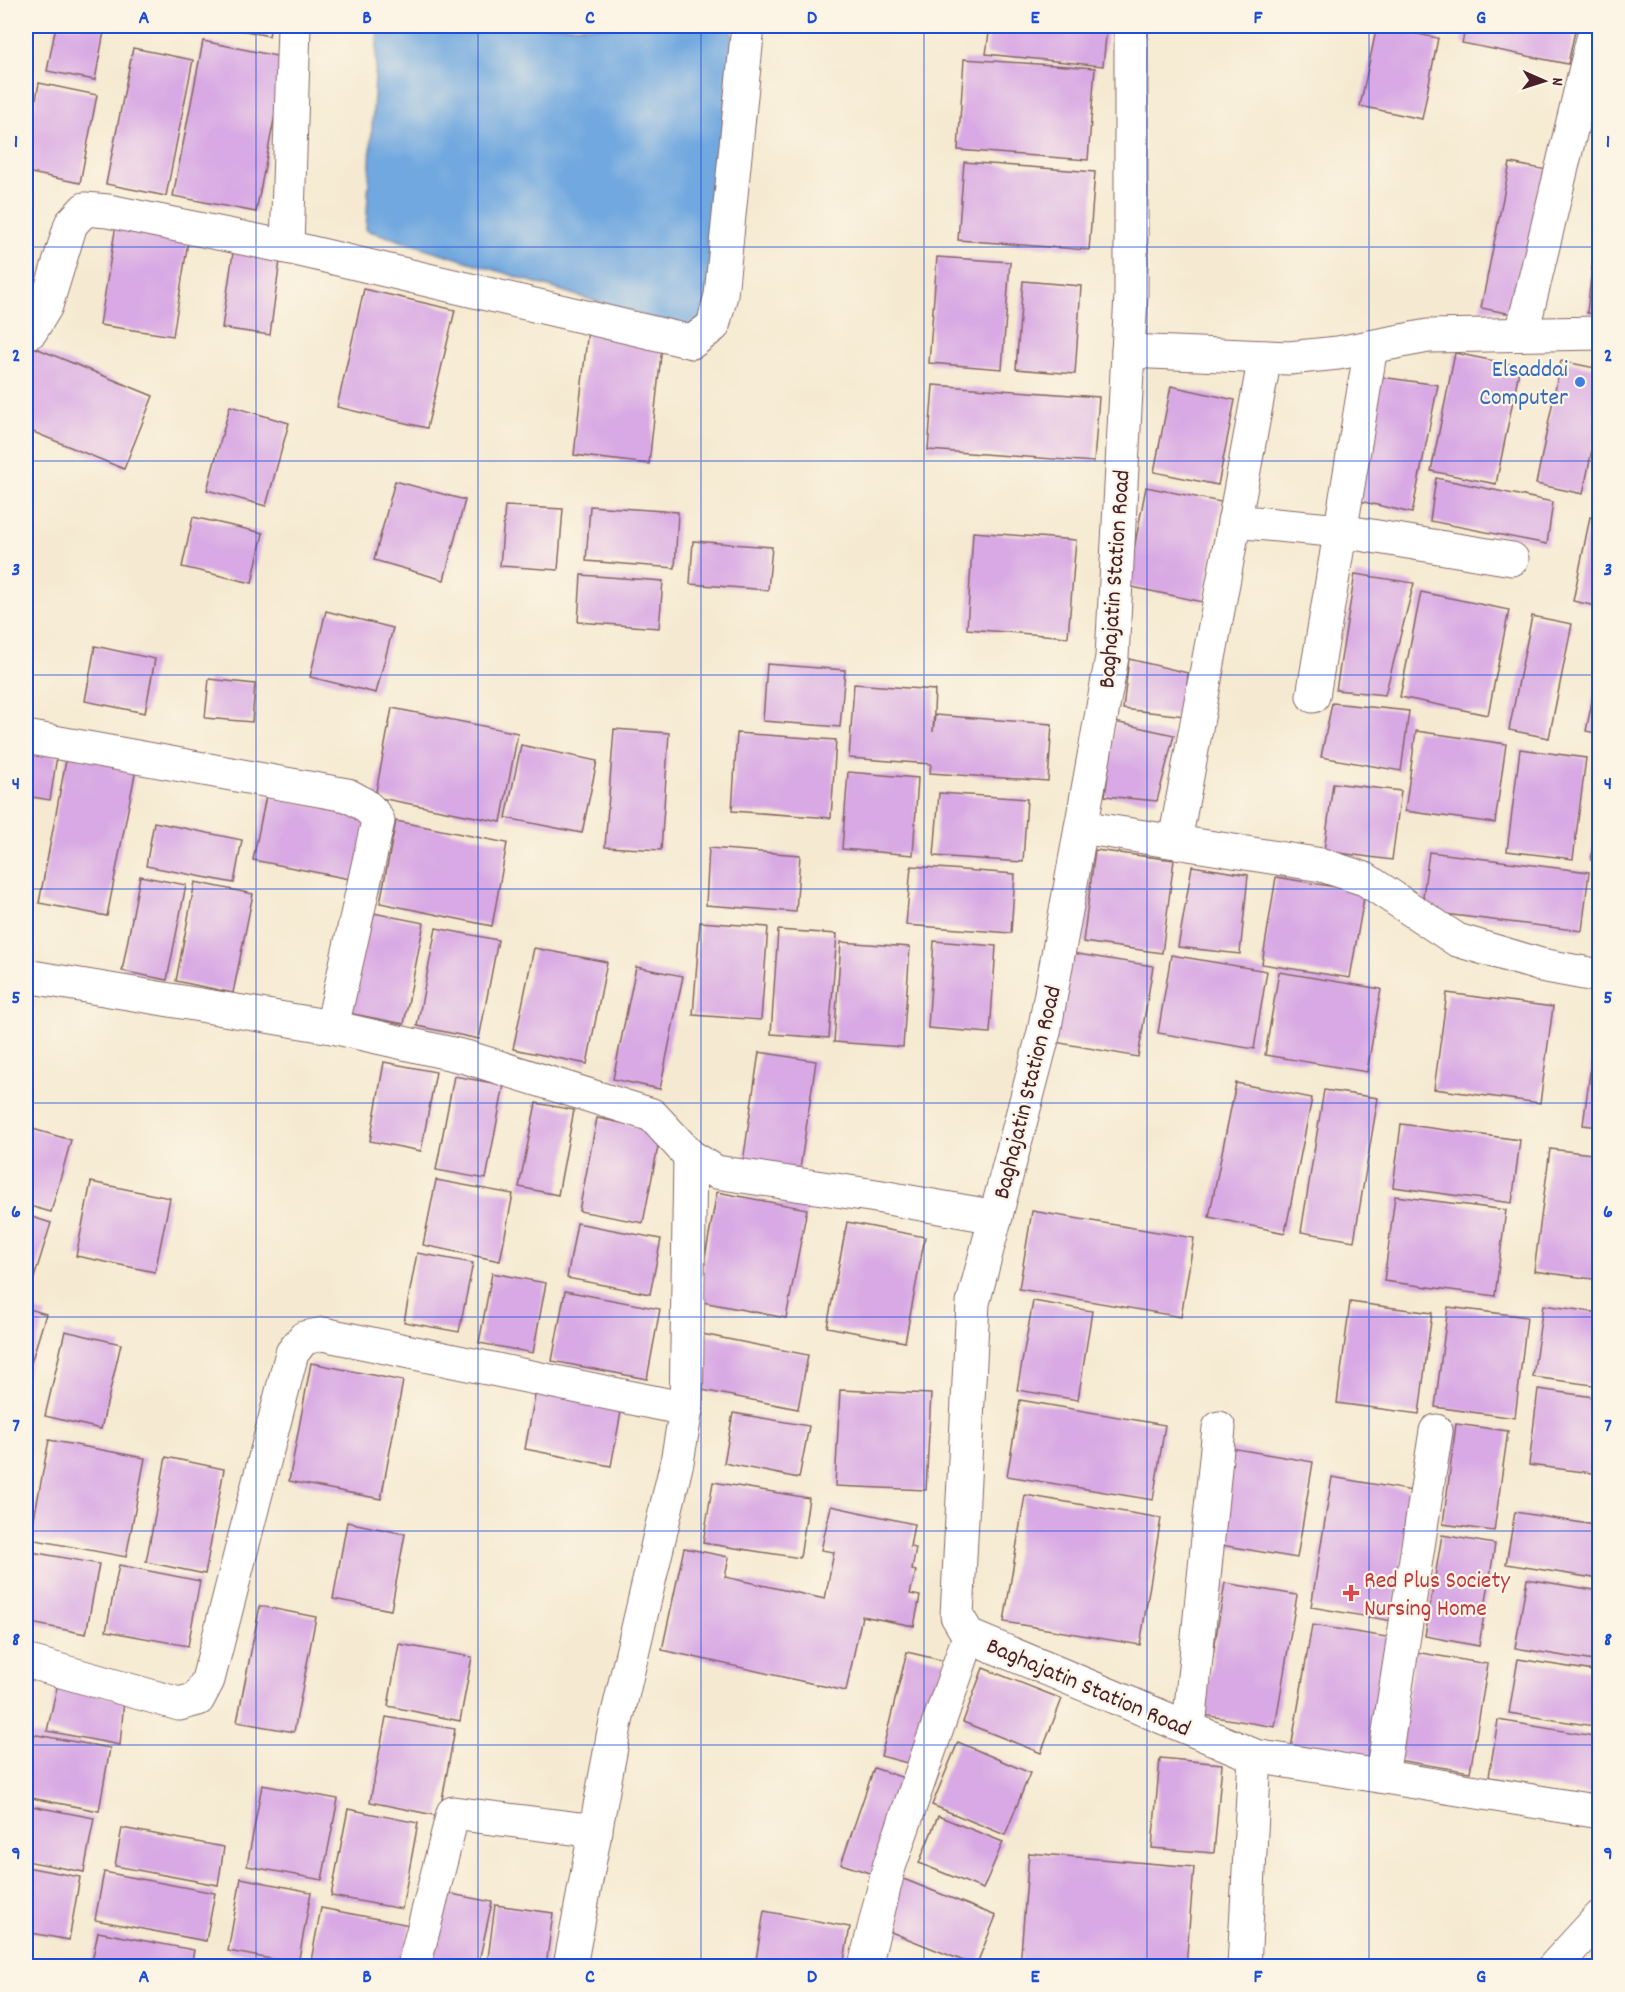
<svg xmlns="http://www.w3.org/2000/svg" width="1625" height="1992" viewBox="0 0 1625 1992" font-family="Dekko,sans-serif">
  <rect width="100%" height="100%" fill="#fcf5e5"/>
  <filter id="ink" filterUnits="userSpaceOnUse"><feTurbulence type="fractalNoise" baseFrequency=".0167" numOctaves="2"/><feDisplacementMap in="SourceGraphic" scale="12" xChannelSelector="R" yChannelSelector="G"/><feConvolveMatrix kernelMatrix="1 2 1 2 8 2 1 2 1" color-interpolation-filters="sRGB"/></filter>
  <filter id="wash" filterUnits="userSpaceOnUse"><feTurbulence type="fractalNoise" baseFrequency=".008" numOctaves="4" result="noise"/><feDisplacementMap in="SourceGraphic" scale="24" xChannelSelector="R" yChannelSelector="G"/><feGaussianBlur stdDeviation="1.35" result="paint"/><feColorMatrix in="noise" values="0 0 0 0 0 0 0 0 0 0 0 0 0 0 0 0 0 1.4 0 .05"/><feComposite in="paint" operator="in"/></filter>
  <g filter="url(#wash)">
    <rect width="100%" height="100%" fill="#f5ead1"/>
    <path fill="#71a8df" stroke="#5e6485" stroke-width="1.5" d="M378 26H729L742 57 716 314 691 331 366 230Z"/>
    <g id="blocks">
      <g fill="#d8a9e4">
        <path d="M56 26H105L95 80 47 71Z"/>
        <path d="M223 26H271L269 36Z"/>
        <path d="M990 26H1107L1103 66 986 54Z"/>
        <path d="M1377 26 1438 38 1422 119 1360 106Z"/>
        <path d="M1466 26H1576L1568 64 1462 43Z"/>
        <path d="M203 41 286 58 256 212 173 196Z"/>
        <path d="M133 48 193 60 166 196 106 184Z"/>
        <path d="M964 59 1095 68 1088 160 958 150Z"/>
        <path d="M39 83 97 95 80 183 26 172V153Z"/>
        <path d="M964 162 1095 172 1089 250 958 240Z"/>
        <path d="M1510 163 1552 171 1522 316 1481 308Z"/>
        <path d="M1598 212H1600V314L1587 313Z"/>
        <path d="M117 218 190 229 173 336 100 325Z"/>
        <path d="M234 246 281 253 270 335 222 328Z"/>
        <path d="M937 257 1010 262 1002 369 929 363Z"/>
        <path d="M1023 281 1081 286 1075 374 1016 369Z"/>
        <path d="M364 289 455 310 427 428 337 407Z"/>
        <path d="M588 329 663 337 649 464 574 455Z"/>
        <path d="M26 344 153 396 124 469 26 429Z"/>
        <path d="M1455 353 1520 366 1496 484 1431 471Z"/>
        <path d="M1561 361 1600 369V411L1583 494 1536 484Z"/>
        <path d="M1381 377 1438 385 1412 513 1355 500Z"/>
        <path d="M933 385 1099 397 1094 462 928 450Z"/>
        <path d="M1171 386 1235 400 1218 485 1154 472Z"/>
        <path d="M230 406 289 423 266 506 207 490Z"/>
        <path d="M1436 478 1553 502 1547 544 1430 521Z"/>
        <path d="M395 481 465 500 444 580 374 560Z"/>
        <path d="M1146 487 1221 502 1203 602 1127 586Z"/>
        <path d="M505 506 563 509 558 570 500 566Z"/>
        <path d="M590 506 678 512 675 568 586 561Z"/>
        <path d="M193 517 263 533 252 583 182 567Z"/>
        <path d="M1590 517 1600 519V607L1573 601Z"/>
        <path d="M973 532 1076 540 1068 637 967 629Z"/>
        <path d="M693 541 772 547 768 590 690 584Z"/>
        <path d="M1355 574 1414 583 1385 695 1336 690Z"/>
        <path d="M581 575 663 581 659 628 578 622Z"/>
        <path d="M1421 592 1509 610 1488 715 1400 697Z"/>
        <path d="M326 611 393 628 376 693 310 677Z"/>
        <path d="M1532 616 1572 624 1549 738 1509 730Z"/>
        <path d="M95 646 155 659 145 713 85 701Z"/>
        <path d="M1129 659 1188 673 1185 716 1123 709Z"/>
        <path d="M767 664 845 670 840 727 763 721Z"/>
        <path d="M1598 672H1600V734L1586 731Z"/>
        <path d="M209 679 255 684 252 722 205 718Z"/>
        <path d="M854 684 935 690 933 732 935 715 1052 724 1048 781 930 773 931 764 849 758Z"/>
        <path d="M1332 703 1409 711 1401 771 1321 757Z"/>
        <path d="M392 708 518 733 501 822 375 797Z"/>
        <path d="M1115 722 1174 735 1157 801 1105 796Z"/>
        <path d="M614 729 669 733 661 850 605 847Z"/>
        <path d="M1416 731 1506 744 1495 823 1405 811Z"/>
        <path d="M737 733 836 740 831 818 732 811Z"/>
        <path d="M521 745 597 761 582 833 506 818Z"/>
        <path d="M1520 749 1586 758 1573 859 1507 851Z"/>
        <path d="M26 751 57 756 50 800 26 796Z"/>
        <path d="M67 755 136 769 107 916 39 903Z"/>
        <path d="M848 772 918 778 913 855 842 849Z"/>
        <path d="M1333 783 1401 791 1392 860 1324 851Z"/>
        <path d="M939 793 1027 799 1023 862 934 856Z"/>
        <path d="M266 796 367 816 355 880 253 860Z"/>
        <path d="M26 799H29L27 819H26Z"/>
        <path d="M1598 806H1600V861L1591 860Z"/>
        <path d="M396 821 507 843 492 926 380 903Z"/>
        <path d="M154 822 242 840 234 883 146 866Z"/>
        <path d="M709 848 800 855 796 912 706 905Z"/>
        <path d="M1095 850 1174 860 1162 953 1083 942Z"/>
        <path d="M1429 852 1589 872 1582 931 1421 911Z"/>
        <path d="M911 866 1015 874 1011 933 906 925Z"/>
        <path d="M1192 866 1248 875 1240 954 1178 947Z"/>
        <path d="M140 876 186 885 167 980 122 971Z"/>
        <path d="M1276 877 1365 892 1350 978 1262 964Z"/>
        <path d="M195 882 253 894 233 993 176 981Z"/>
        <path d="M368 912 424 923 404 1024 348 1013Z"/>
        <path d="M700 922 768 927 761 1020 693 1015Z"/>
        <path d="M436 928 498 940 479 1039 417 1026Z"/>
        <path d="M778 930 837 934 829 1038 771 1034Z"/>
        <path d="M934 941 996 946 990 1033 928 1028Z"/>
        <path d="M841 942 910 947 903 1047 834 1042Z"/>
        <path d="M534 948 607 962 587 1064 513 1049Z"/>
        <path d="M1065 952 1153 966 1138 1057 1049 1041Z"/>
        <path d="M1171 955 1267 971 1254 1049 1158 1033Z"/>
        <path d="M636 967 683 976 660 1089 613 1079Z"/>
        <path d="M1279 972 1381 989 1367 1072 1265 1055Z"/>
        <path d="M1447 993 1553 1007 1540 1103 1434 1089Z"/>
        <path d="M1598 1013H1600V1127L1583 1125Z"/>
        <path d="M759 1052 816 1061 799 1176 742 1169Z"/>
        <path d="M384 1062 436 1072 421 1151 370 1141Z"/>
        <path d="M454 1076 504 1085 486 1179 436 1170Z"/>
        <path d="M1236 1083 1312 1098 1285 1233 1209 1217Z"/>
        <path d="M1324 1090 1378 1098 1354 1241 1301 1232Z"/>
        <path d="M536 1103 574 1110 558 1195 519 1187Z"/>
        <path d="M597 1118 661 1131 643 1223 579 1211Z"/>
        <path d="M1401 1124 1520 1140 1512 1203 1393 1187Z"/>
        <path d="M26 1127 71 1140 51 1212 26 1205Z"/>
        <path d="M1550 1149 1600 1155V1280L1534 1271Z"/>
        <path d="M436 1180 513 1194 500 1261 423 1245Z"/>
        <path d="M91 1182 170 1198 155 1272 76 1256Z"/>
        <path d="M717 1192 807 1209 786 1318 697 1301Z"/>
        <path d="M1395 1196 1506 1210 1495 1296 1384 1281Z"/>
        <path d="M1032 1211 1194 1238 1181 1317 1019 1289Z"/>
        <path d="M26 1215 51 1223 31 1288 26 1286Z"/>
        <path d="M847 1222 925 1237 905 1342 827 1327Z"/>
        <path d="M577 1223 661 1239 650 1294 567 1278Z"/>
        <path d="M417 1253 473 1263 459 1332 404 1322Z"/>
        <path d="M492 1273 546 1283 533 1353 479 1343Z"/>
        <path d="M565 1291 660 1309 647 1379 552 1361Z"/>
        <path d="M1033 1301 1092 1311 1078 1400 1017 1390Z"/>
        <path d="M1350 1302 1432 1313 1419 1414 1337 1403Z"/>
        <path d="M1543 1305 1600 1313V1386L1533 1377Z"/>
        <path d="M1448 1307 1527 1317 1515 1418 1435 1407Z"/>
        <path d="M26 1308 46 1314 26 1379Z"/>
        <path d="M65 1331 121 1344 101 1429 45 1416Z"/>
        <path d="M702 1334 808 1355 798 1409 692 1388Z"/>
        <path d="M311 1363 403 1381 381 1499 289 1481Z"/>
        <path d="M538 1379 624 1396 611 1466 525 1449Z"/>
        <path d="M1538 1389 1600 1398V1474L1529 1465Z"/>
        <path d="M840 1390 931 1394 926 1490 835 1486Z"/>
        <path d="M1020 1400 1165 1425 1153 1500 1007 1476Z"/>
        <path d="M733 1413 809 1426 799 1478 724 1463Z"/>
        <path d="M1456 1424 1508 1431 1494 1531 1443 1524Z"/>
        <path d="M49 1440 145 1458 126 1557 30 1539Z"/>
        <path d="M1225 1447 1313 1462 1297 1558 1209 1543Z"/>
        <path d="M166 1457 224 1469 205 1574 146 1562Z"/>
        <path d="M1332 1477 1413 1491 1392 1621 1311 1607Z"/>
        <path d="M713 1482 809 1498 800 1558 703 1543Z"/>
        <path d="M1025 1495 1161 1518 1140 1645 1004 1622Z"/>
        <path d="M831 1506 914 1524 910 1547 916 1548 912 1570 916 1571 910 1594 920 1596 914 1626 862 1616 846 1691 662 1650 684 1548 729 1557 725 1577 825 1599 834 1552 821 1550Z"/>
        <path d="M1515 1512 1600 1526V1579L1506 1564Z"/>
        <path d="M347 1522 405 1534 391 1610 333 1599Z"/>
        <path d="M1442 1535 1495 1544 1479 1646 1425 1636Z"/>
        <path d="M26 1551 99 1564 86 1634 26 1622Z"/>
        <path d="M119 1565 200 1581 188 1646 106 1631Z"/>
        <path d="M1527 1579 1600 1591V1662L1515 1648Z"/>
        <path d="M1225 1583 1297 1595 1275 1727 1203 1715Z"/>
        <path d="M260 1606 316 1617 294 1732 237 1722Z"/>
        <path d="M1312 1625 1393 1638 1372 1762 1291 1748Z"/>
        <path d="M399 1644 472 1657 460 1721 388 1706Z"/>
        <path d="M907 1652 945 1661 919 1766 881 1756Z"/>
        <path d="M1415 1652 1488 1664 1470 1772 1397 1760Z"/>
        <path d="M1518 1659 1600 1672V1727L1509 1713Z"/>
        <path d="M983 1668 1062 1699 1041 1753 963 1722Z"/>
        <path d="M57 1687 124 1700 120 1745 47 1731Z"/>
        <path d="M386 1717 455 1729 439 1816 370 1802Z"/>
        <path d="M1498 1720 1600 1737 1591 1794 1489 1777Z"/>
        <path d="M31 1734 110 1748 99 1811 26 1797V1766Z"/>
        <path d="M958 1742 1030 1773 1005 1835 932 1805Z"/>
        <path d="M1160 1758 1222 1764 1214 1853 1152 1848Z"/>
        <path d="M874 1768 907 1779 876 1875 841 1864Z"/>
        <path d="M262 1785 338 1799 322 1880 247 1866Z"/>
        <path d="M26 1805 94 1818 84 1872 26 1861Z"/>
        <path d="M348 1809 418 1823 402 1909 331 1896Z"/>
        <path d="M938 1816 1003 1842 983 1889 919 1863Z"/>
        <path d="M122 1828 224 1847 218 1885 115 1866Z"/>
        <path d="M1029 1853 1194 1867 1186 1966H1020Z"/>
        <path d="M26 1867 80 1877 69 1940 26 1932Z"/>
        <path d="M104 1872 215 1893 206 1941 95 1920Z"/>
        <path d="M241 1878 311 1892 298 1964 228 1951Z"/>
        <path d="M901 1878 996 1916 976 1966 881 1928Z"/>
        <path d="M441 1892 492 1902 478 1966H426Z"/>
        <path d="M495 1905 553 1913 546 1966H487Z"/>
        <path d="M321 1908 410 1925 403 1966H310Z"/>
        <path d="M764 1911 850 1927 843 1966H755Z"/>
        <path d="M98 1932 194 1950 191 1966H91Z"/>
        <path d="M880 1961 902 1965V1966H879Z"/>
      </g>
    </g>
  </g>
  <g filter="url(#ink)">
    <use href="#blocks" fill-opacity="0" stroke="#866665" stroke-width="1.5"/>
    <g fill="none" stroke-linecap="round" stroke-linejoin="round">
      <g stroke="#866665" stroke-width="35">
        <g id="minor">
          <path d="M294 26 287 247 692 342 713 326 721 295 748 26"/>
          <path d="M1131 26V295L1112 657 1044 1032 973 1303 957 1616 969 1636 1255 1756 1244 1966"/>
          <path d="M26 332 31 331 46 306 71 224 85 209 108 211 287 247"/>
          <path d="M1522 333 1596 26"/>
          <path d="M1128 351 1289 358 1338 353 1428 336 1600 333"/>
          <path d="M1234 521 1341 531 1512 559"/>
          <path d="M1313 696 1371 347"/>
          <path d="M26 737 347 795C361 802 371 807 378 821L332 1027"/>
          <path d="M1081 827 1322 865 1365 879 1457 940 1541 965 1600 976"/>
          <path d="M1175 841 1265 357"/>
          <path d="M26 976 332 1027 466 1057 652 1115 690 1156 716 1172 876 1196 996 1217"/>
          <path d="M26 1661 179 1704 198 1699 208 1680 292 1353 304 1338 323 1334 686 1409"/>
          <path d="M1189 1727 1219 1428"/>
          <path d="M1255 1756 1600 1812"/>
          <path d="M1382 1776 1436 1431"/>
          <path d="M414 1966 453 1813 596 1831"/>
          <path d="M570 1966 615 1726 677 1462 686 1409 690 1156"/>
          <path d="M865 1966 889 1867 969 1636"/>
          <path d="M1555 1966 1600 1917"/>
        </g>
      </g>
      <use href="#minor" stroke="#fff" stroke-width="33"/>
    </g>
  </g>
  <path fill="none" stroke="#1d4ed8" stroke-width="1.5" stroke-opacity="0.55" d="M256 26V1966M478 26V1966M701 26V1966M924 26V1966M1147 26V1966M1369 26V1966M26 247H1600M26 461H1600M26 675H1600M26 889H1600M26 1103H1600M26 1317H1600M26 1531H1600M26 1745H1600"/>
  <circle fill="#3f7fe0" stroke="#fcf5e5" stroke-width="2" cx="1580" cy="382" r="6"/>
  <path fill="#e0444e" stroke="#fcf5e5" stroke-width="2" d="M1348 1584h6v6h6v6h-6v6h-6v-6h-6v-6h6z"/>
  <g text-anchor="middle" stroke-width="4.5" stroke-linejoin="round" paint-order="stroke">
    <g font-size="24" fill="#366cbe" stroke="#fcf5e5" text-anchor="end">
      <text x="1568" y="376">Elsaddai<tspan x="1568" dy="28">Computer</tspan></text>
    </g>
    <g font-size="24" fill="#4a1f2b" stroke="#fcf5e5">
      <text transform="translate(1113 579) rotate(-86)" y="8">Baghajatin Station Road</text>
      <text transform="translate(1026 1092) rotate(-76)" y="8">Baghajatin Station Road</text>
      <text transform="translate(1089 1686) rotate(23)" y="8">Baghajatin Station Road</text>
    </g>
    <g font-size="24" fill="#be3a42" stroke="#fcf5e5" text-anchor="start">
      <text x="1364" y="1587">Red Plus Society<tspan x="1364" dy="28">Nursing Home</tspan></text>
    </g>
  </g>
  <rect width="1625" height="1992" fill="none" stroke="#fcf5e5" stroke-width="66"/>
  <g transform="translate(1544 81) rotate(93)" stroke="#fcf5e5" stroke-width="4.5" paint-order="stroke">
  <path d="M0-4.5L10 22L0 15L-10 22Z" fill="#4a1f2b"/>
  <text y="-9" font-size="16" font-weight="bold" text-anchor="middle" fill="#4a1f2b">N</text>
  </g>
  <rect x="33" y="33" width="1559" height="1926" fill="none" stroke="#1d4ed8" stroke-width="2"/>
  <g font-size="20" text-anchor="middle" font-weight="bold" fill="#1d4ed8">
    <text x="144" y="23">A</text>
    <text x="367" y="23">B</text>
    <text x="590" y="23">C</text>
    <text x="812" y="23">D</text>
    <text x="1035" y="23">E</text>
    <text x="1258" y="23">F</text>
    <text x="1481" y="23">G</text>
    <text x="16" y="147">1</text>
    <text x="1608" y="147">1</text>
    <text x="16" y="361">2</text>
    <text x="1608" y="361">2</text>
    <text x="16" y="575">3</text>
    <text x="1608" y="575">3</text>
    <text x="16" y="789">4</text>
    <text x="1608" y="789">4</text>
    <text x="16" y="1003">5</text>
    <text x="1608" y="1003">5</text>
    <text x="16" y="1217">6</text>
    <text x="1608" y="1217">6</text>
    <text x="16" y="1431">7</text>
    <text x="1608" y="1431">7</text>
    <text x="16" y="1645">8</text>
    <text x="1608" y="1645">8</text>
    <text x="16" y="1859">9</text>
    <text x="1608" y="1859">9</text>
    <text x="144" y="1982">A</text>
    <text x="367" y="1982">B</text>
    <text x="590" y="1982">C</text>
    <text x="812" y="1982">D</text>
    <text x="1035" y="1982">E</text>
    <text x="1258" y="1982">F</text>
    <text x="1481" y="1982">G</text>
  </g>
</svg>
